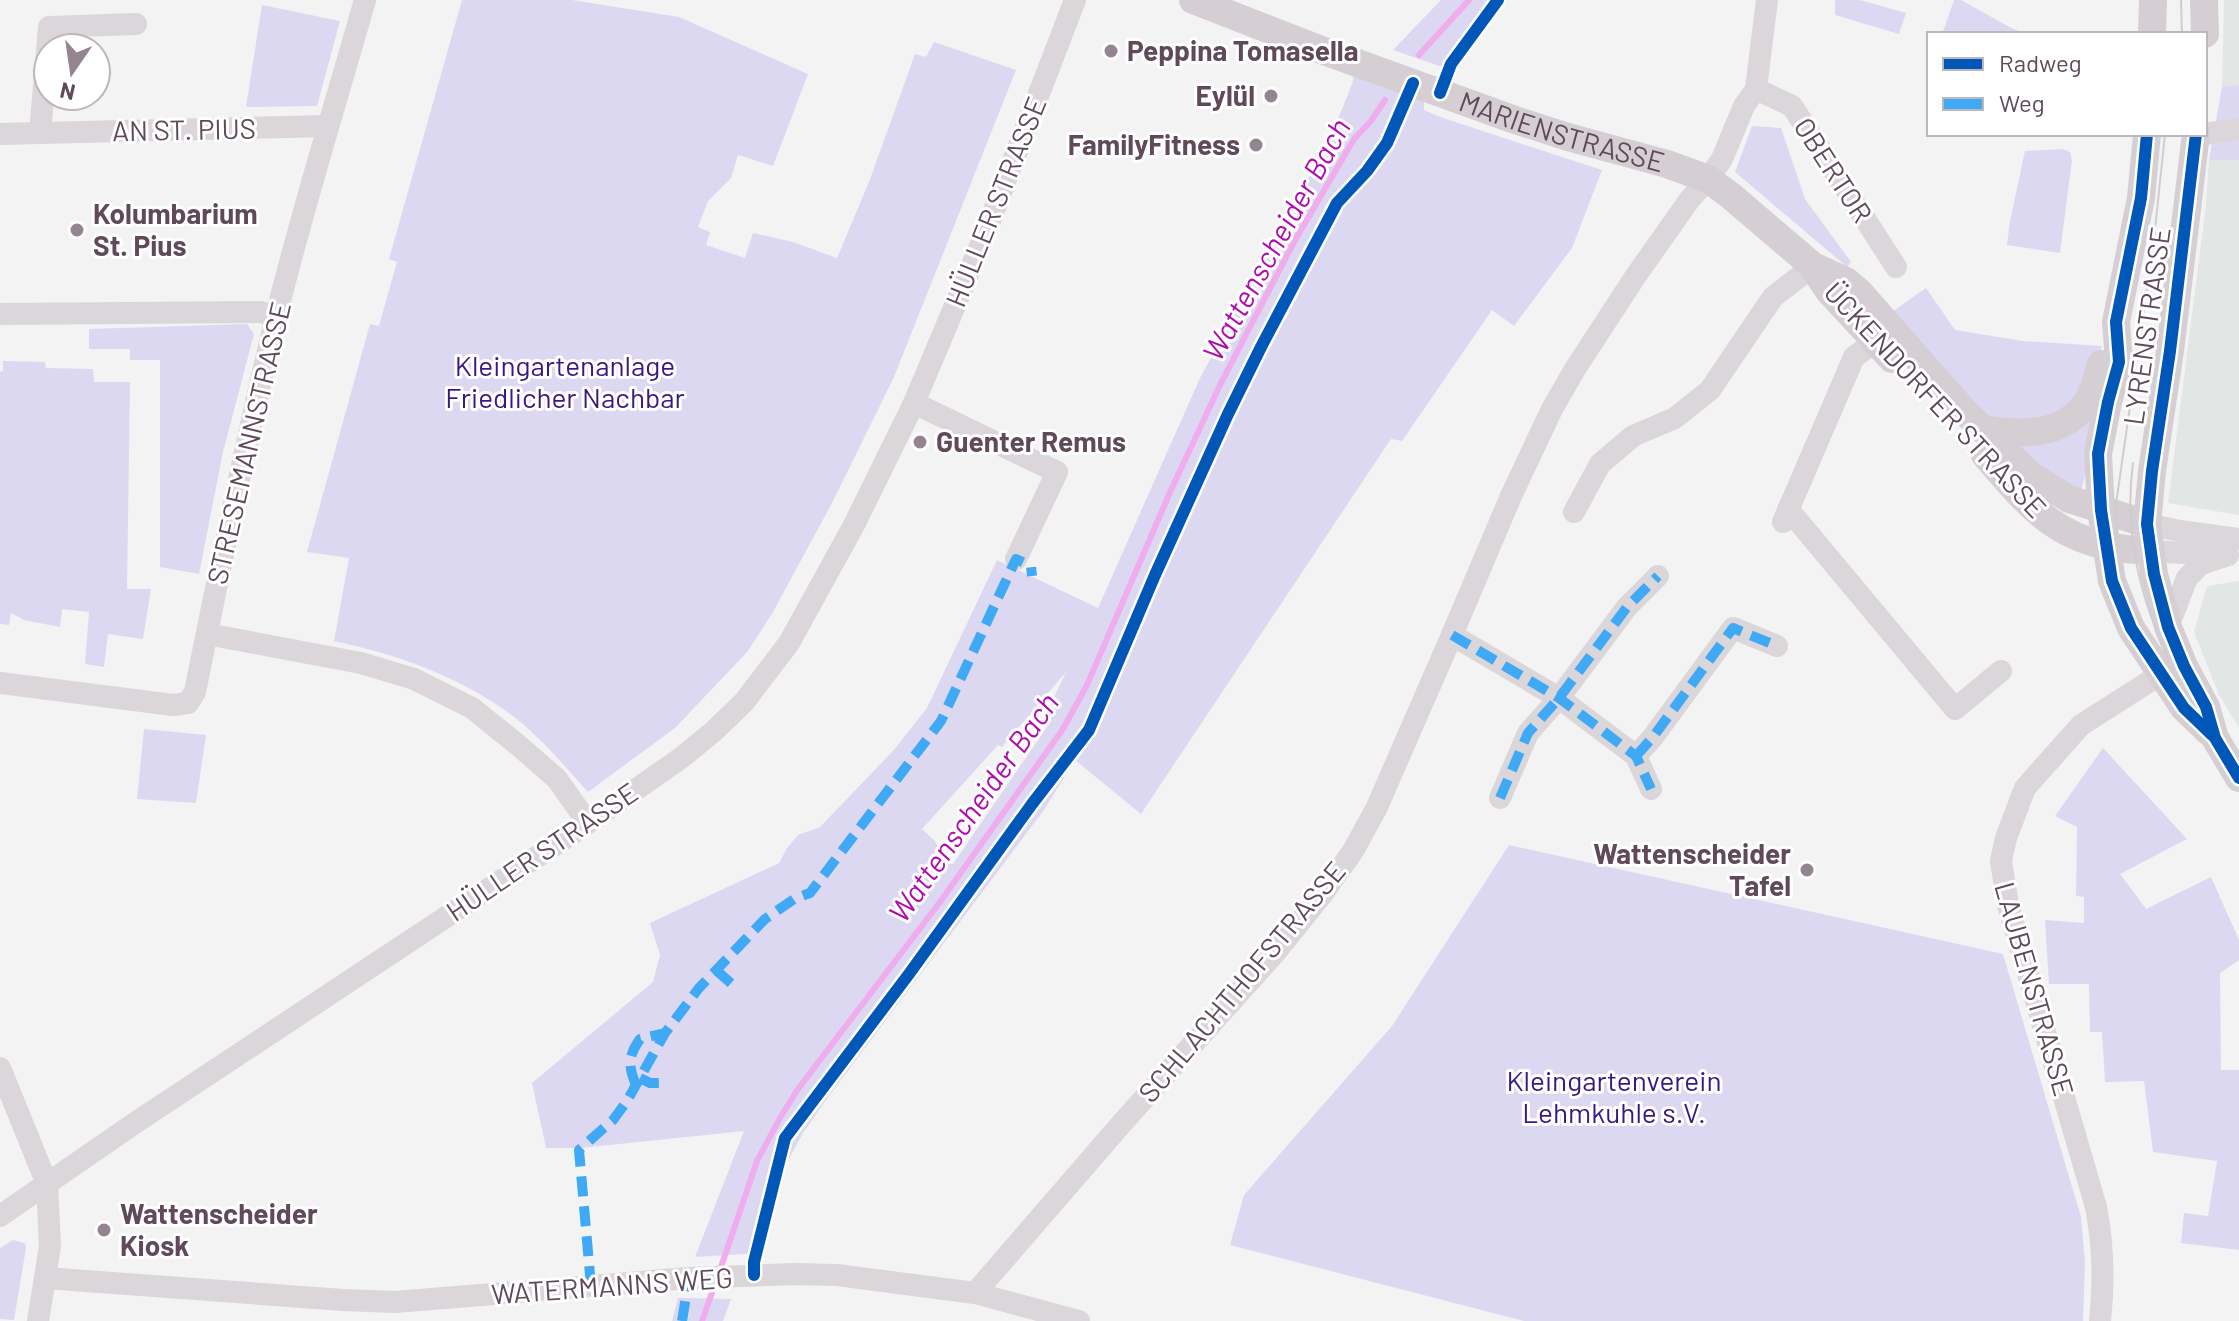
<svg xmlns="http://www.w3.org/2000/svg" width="2239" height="1321" viewBox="0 0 2239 1321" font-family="Barlow,sans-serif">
  <rect width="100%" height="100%" fill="#f3f3f3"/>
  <g fill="#e2e6e4">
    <path d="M2224 0H2239V85L2222 87Z"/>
    <path d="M2209 160H2239V515L2168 503 2206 205Z"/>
    <path d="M2239 581V728L2219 695 2194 632 2207 586Z"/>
  </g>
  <g fill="#ddd8f1" fill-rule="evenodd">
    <path d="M462 0H572L679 17 808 74 773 166 738 155 731 178 708 201 698 227 710 232 706 245 745 258 753 233 793 242 837 258 869 182 915 54 926 57 934 42 1016 70 894 377 832 503 773 612 748 651 675 728 588 792C567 769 547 745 524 725 470 680 403 656 334 641L349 558 307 552 370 324 379 326 397 262 389 259Z"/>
    <path d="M1441 0H1507L1445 68 1393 50Z"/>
    <path d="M1835 0H1860L1906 13 1899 34 1835 15Z"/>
    <path d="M1954 0H1961L2013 29 2029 34H1942Z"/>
    <path d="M262 5 340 21 317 106 246 107Z"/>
    <path d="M1356 66 1424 92V110L1443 118 1602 170 1572 248 1514 326 1492 310 1402 441 1391 439 1141 814 1075 760 1044 810 826 1100 803 1133 784 1168 761 1253 695 1257 744 1131 581 1148H546L532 1083 653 982 660 955 650 923 779 863 787 848 798 835 820 827 893 751 927 708 997 560 1098 608 1200 378 1331 137 1352 84ZM1066 672 1042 722 1047 727 953 864 943 863 935 841 922 829 998 745 1002 747Z"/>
    <path d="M2239 85V160H2209L2222 87Z"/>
    <path d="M1752 126 1781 128 1805 199 1851 262 1847 267 1735 172Z"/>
    <path d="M2063 149 2070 152 2072 160 2060 253 2007 245 2010 221 2025 151Z"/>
    <path d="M1926 288 1955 330 2023 341 2102 346 2094 371V414L2088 463 2080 496 2039 475 1889 314Z"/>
    <path d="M247 324 254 334 223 452 199 574 160 567V360H130V349H89V329Z"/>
    <path d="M3 361 45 362 46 368 93 369 94 382H130L127 589H151L143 639 108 634 104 667 85 664 89 612 62 609 60 627 24 620 11 613 9 625 0 624V372L3 371Z"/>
    <path d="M144 729 206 735 196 803 137 799Z"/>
    <path d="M2103 748 2187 839 2120 874 2146 909 2211 877 2239 940V960L2220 973 2221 1070H2239V1250L2181 1243 2184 1213 2208 1216 2217 1161 2153 1152 2144 1081 2105 1082 2102 1032H2090L2089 984H2049L2045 920 2084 923V897L2076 896 2077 827 2055 816Z"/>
    <path d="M1509 845 2003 954 2081 1217 2085 1262 2083 1321H1524L1230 1245 1244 1195 1392 1026Z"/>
    <path d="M13 1240 25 1243 26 1248 14 1320 0 1319V1248Z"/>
    <path d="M678 1298H685L731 1299 723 1321H672Z"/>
  </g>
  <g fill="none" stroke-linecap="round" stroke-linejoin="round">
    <g stroke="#efaded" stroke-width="6">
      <path d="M1419 55 1469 0"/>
      <path d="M719 1273 757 1161 780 1118 798 1089 940 902 1063 729 1087 685 1171 490 1221 383 1294 242 1354 139 1371 121 1385 100"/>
      <path d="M702 1321 715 1284"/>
    </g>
    <g stroke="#dad6da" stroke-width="22">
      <path d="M1756 89 1792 106 1896 267"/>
      <path d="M40 133 49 27 136 24"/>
      <path d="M0 134 328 126"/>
      <path d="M2205 134 2239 129"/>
      <path d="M0 314 260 312 276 316"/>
      <path d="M914 403 1057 472 1016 559"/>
      <path d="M1788 509 1955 709 2001 671"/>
      <path d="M1574 512 1600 464 1633 436 1675 418 1710 390 1773 297 1813 266"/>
      <path d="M1783 522 1854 357 1876 341 1886 329"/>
      <path d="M2147 524 2180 531 2239 539"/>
      <path d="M2150 551 2217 555"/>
      <path d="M2168 627 2187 578 2201 564 2228 555"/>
      <path d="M207 634 361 663 414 679 472 708 518 745 557 779 588 823"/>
      <path d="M1452 635 1559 698 1636 756 1651 789"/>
      <path d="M0 683 173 705 188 703 195 692C220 567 246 441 276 317 302 210 335 106 365 0"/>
      <path d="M1636 756 1653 737 1733 628 1777 646"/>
      <path d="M1500 798 1528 733 1559 698 1627 607 1658 576"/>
      <path d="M0 1068 47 1184 50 1246 38 1321"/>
      <path d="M0 1216 135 1123 588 823 681 758 714 731 744 702 789 643 854 525 914 403 985 234 1075 0"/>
      <path d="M45 1278 343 1300 395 1302 689 1278 794 1274 837 1275 975 1293 1079 1321"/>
      <path d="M975 1293 1123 1122 1274 954 1324 892 1353 851 1377 807 1452 635 1511 496 1552 409 1575 369 1635 277 1690 199 1708 179 1722 159 1744 106 1756 89 1767 0"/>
      <path d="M2100 1321C2104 1284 2103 1243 2096 1207L2008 905 2001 861 2006 838 2025 788 2081 725 2161 674"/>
    </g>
    <g stroke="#d5cfd4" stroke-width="28">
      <path id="s1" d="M1193 0 1324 51 1515 120 1568 137 1667 164 1708 179 1731 196 1813 266 1846 281 1860 293 1964 411 2030 475 2069 499 2147 524"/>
      <path d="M2204 0 2205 34"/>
      <path d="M2152 34 2153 0"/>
      <path d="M2147 134 2141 198 2116 322 2119 362 2108 402 2098 454 2101 510 2112 581 2131 628 2184 708 2209 732"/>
      <path d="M2196 134 2170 351 2152 471 2147 524 2154 574 2168 627 2184 666 2206 707 2215 738 2239 778"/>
      <path d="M1815 270 1829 291 1892 359"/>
      <path d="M1985 429C2024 436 2071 436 2091 394 2096 385 2098 374 2101 364"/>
      <path d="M1985 455C2022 497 2048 534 2107 546 2120 549 2136 550 2150 551"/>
    </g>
    <g stroke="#d1cdcf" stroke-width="2">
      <path d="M2181 0 2182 34"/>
      <path d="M2165 134 2154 239 2116 504 2118 560 2129 602 2149 644 2239 785"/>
      <path d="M2133 463C2124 530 2139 596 2168 657"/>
    </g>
    <g stroke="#3fa9f5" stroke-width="10" stroke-dasharray="20 10" stroke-linecap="butt">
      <path d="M1452 635 1559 698 1636 756 1651 789"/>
      <path d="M1636 756 1653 737 1733 628 1777 646"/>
      <path d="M1500 798 1528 733 1559 698 1627 607 1658 576"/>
      <path d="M716 970 733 985"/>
      <path d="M640 1078 650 1083H661"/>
      <path d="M636 1085C628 1066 628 1056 640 1039L665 1033"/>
      <path d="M591 1286 579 1150 613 1120 627 1101 665 1033 699 988 765 919 794 899 810 893 941 721 1016 559 1031 566 1032 576"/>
      <path d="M682 1321 689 1278"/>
    </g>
    <g stroke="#fff" stroke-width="17">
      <g id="cycleway">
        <path d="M1440 93 1451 64 1498 0"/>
        <path d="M2147 134 2141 198 2116 322 2119 362 2108 402 2098 454 2101 510 2112 581 2131 628 2184 708 2212 735"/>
        <path d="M2196 134 2170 351 2152 471 2147 524 2154 574 2168 627 2184 666 2206 707 2215 738 2239 778"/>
        <path d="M754 1275V1262L785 1138 909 974 1032 804 1089 730 1155 575 1228 414 1261 347 1337 203 1367 171 1387 143 1413 83"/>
      </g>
    </g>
    <use href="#cycleway" stroke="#0057b8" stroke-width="12"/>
  </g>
  <g fill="#93848f" stroke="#fff" stroke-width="3">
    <circle cx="1111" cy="51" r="8"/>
    <circle cx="1271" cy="96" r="8"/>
    <circle cx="1256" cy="145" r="8"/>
    <circle cx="77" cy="230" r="8"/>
    <circle cx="920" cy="442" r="8"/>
    <circle cx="1807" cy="870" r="8"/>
    <circle cx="104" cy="1230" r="8"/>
  </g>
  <g text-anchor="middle" stroke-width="6" stroke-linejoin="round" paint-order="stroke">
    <g font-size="28" font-weight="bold" fill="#604959" stroke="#fff" text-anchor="start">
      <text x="1127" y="61">Peppina Tomasella</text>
      <text x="1255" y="106" text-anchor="end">Eylül</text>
      <text x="1240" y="155" text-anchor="end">FamilyFitness</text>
      <text x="93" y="224">Kolumbarium<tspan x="93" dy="32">St. Pius</tspan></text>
      <text x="936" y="452">Guenter Remus</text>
      <text x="1791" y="864" text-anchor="end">Wattenscheider<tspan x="1791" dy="32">Tafel</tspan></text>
      <text x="120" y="1224">Wattenscheider<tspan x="120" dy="32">Kiosk</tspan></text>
    </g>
    <g font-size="28" fill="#604959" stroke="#fff">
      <text transform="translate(184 130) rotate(-1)" y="10">AN ST. PIUS</text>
      <text dy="10" stroke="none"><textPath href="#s1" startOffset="392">MARIENSTRASSE</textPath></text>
      <text transform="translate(1833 170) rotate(57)" y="10">OBERTOR</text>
      <text transform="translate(996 202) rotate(-68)" y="10">HÜLLER STRASSE</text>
      <text transform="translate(2147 326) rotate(-82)" y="10">LYRENSTRASSE</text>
      <text transform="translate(1935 400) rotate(47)" y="10">ÜCKENDORFER STRASSE</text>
      <text transform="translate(249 443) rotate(-77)" y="10">STRESEMANNSTRASSE</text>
      <text transform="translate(542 852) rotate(-34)" y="10">HÜLLER STRASSE</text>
      <text transform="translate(1242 982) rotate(-50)" y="10">SCHLACHTHOFSTRASSE</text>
      <text transform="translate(2034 989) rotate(74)" y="10">LAUBENSTRASSE</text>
      <text transform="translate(612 1286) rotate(-4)" y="10">WATERMANNS WEG</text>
    </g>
    <g font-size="28" fill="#391883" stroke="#fff">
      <text x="565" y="376">Kleingartenanlage<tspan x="565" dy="32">Friedlicher Nachbar</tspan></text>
      <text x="1614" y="1091">Kleingartenverein<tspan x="1614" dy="32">Lehmkuhle s.V.</tspan></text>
    </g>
    <g font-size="30" font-style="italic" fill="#b00cad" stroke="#fff">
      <text transform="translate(1277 240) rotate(-61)" y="10">Wattenscheider Bach</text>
      <text transform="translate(974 808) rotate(-55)" y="10">Wattenscheider Bach</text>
    </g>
  </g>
  <rect x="1927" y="32" width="280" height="104" fill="#ffffff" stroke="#bfb6bd" stroke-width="2"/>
  <rect x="1943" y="58" width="40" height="12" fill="#0057b8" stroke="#bfb6bd" stroke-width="2"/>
  <text x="1999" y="72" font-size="24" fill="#604959">Radweg</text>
  <rect x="1943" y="98" width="40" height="12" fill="#3fa9f5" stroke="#bfb6bd" stroke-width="2"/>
  <text x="1999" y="112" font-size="24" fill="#604959">Weg</text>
  <g transform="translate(72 72) rotate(193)"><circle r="38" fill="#ffffff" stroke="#bfb6bd" stroke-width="2"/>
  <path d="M0-6L14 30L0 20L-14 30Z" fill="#93848f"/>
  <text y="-12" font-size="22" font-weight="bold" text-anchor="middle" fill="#604959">N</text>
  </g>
</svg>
